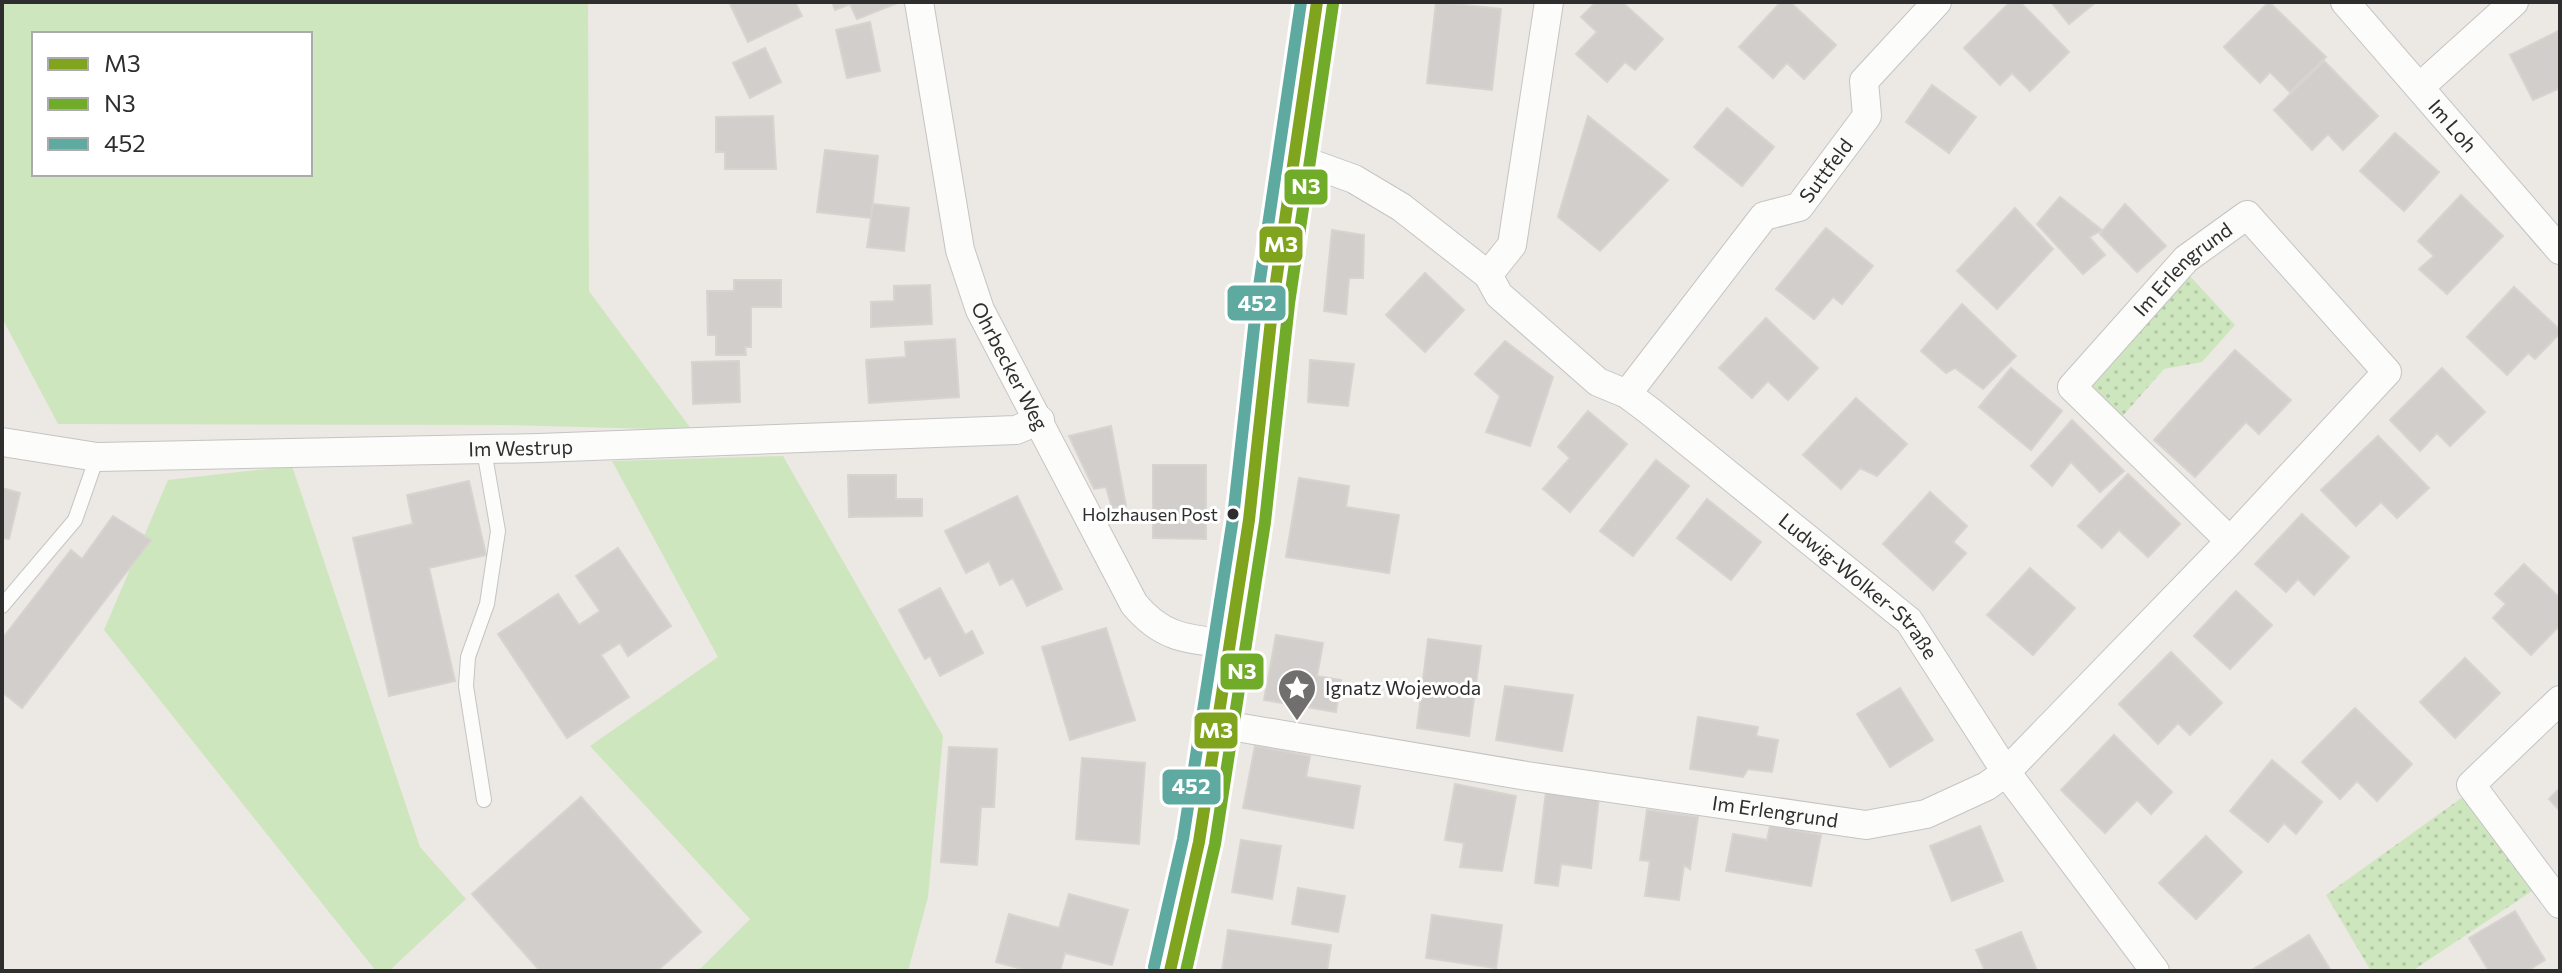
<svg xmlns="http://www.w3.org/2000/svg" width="2562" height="973" viewBox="0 0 2562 973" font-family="Commissioner,sans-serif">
  <defs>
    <pattern id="park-dots" width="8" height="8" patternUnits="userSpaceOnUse" patternTransform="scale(2)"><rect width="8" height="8" fill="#cee6be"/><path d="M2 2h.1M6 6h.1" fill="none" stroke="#b1c6a4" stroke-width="1.8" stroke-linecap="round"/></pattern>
  </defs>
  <rect width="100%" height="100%" fill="#ece8e4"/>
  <g fill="#cee6be" fill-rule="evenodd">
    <path d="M2 2H588L589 291 692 430 508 425 58 424 2 318ZM34 34H310V174H34Z"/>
    <path d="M783 456 943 736 928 897 908 971H698L750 919 590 746 718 657 612 461Z"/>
    <path d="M292 466 420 847 466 899 389 971H376L104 630 168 480Z"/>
  </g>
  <g fill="url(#park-dots)">
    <path d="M2189 275 2235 325 2202 362 2164 369 2120 419 2085 385Z"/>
    <path d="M2467 794 2535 889 2412 971H2371L2326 895Z"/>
  </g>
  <g fill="#d1cecb" stroke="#d7d4d0" stroke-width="2">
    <path d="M729 2H795L802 16 748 42Z"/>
    <path d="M832 2H900L857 19 850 4 835 10Z"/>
    <path d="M1436 2 1501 9 1492 90 1427 83Z"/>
    <path d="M1596 2H1622L1663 39 1635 70 1625 62 1607 82 1576 54 1597 32 1581 17Z"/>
    <path d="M1781 2H1790L1836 45 1804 79 1787 63 1773 78 1739 47Z"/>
    <path d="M2010 2H2020L2069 52 2030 91 2012 73 2000 85 1964 48Z"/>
    <path d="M2051 2H2096L2069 24Z"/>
    <path d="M2269 2 2326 57 2290 92 2270 72 2260 83 2224 47Z"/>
    <path d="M870 22 880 71 847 78 836 30Z"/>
    <path d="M2560 30V88L2533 100 2510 55Z"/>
    <path d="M765 48 781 82 750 98 733 63Z"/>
    <path d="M2324 61 2378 116 2343 150 2328 134 2312 150 2274 110Z"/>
    <path d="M1932 85 1976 117 1949 153 1906 122Z"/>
    <path d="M1727 108 1774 147 1742 186 1694 147Z"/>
    <path d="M773 116 776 169H725V152H716V117Z"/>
    <path d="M1588 116 1668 180 1600 251 1558 217Z"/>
    <path d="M2395 133 2439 172 2404 211 2360 171Z"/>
    <path d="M825 150 878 156 871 218 817 212Z"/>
    <path d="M2461 195 2503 236 2447 294 2419 269 2434 256 2418 241Z"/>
    <path d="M2060 197 2102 230 2089 237 2105 255 2083 274 2037 224Z"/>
    <path d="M873 204 909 208 904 251 867 247Z"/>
    <path d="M2125 204 2166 246 2137 272 2100 234Z"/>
    <path d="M2015 208 2053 249 1997 309 1957 271Z"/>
    <path d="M1826 228 1873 266 1842 304 1833 297 1814 319 1776 289Z"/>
    <path d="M1332 230 1364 235 1363 278H1349L1346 314 1324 311Z"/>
    <path d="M1425 273 1464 310 1425 352 1386 315Z"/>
    <path d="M734 280H781V307H751V347H745L746 355H716V335H708L707 291H734Z"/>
    <path d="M930 285 932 324 871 327V302L894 301V286Z"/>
    <path d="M2514 287 2560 330V333L2535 359 2528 353 2507 375 2467 337Z"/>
    <path d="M1962 304 2016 356 1983 389 1955 368 1946 373 1921 351Z"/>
    <path d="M1766 318 1818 368 1788 400 1768 381 1752 398 1719 368Z"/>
    <path d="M955 339 959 397 869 403 866 360 906 357 905 342Z"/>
    <path d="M1505 341 1553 377 1530 446 1486 432 1500 396 1475 374Z"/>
    <path d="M2235 350 2291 400 2259 434 2246 422 2195 477 2154 440Z"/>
    <path d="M1310 360 1354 364 1348 406 1308 402Z"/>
    <path d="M739 361 740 402 693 404 692 362Z"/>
    <path d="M2011 368 2062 411 2031 450 1979 407Z"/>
    <path d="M2442 368 2485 412 2450 446 2437 433 2420 451 2390 420Z"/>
    <path d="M1856 398 1907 444 1877 476 1860 468 1841 489 1803 455Z"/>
    <path d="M1588 411 1627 444 1570 512 1543 489 1570 458 1558 447Z"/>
    <path d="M2072 420 2124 471 2100 492 2071 462 2052 486 2031 466Z"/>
    <path d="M1111 426 1126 506 1112 508 1106 487 1094 489 1069 436Z"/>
    <path d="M2378 436 2429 488 2397 518 2381 502 2356 526 2321 490Z"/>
    <path d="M1656 460 1689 486 1633 556 1600 531Z"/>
    <path d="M1153 465H1206V539L1153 538Z"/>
    <path d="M2128 474 2180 524 2148 557 2119 530 2102 548 2078 526Z"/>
    <path d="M848 475H896V499H922V516L849 517Z"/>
    <path d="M1299 478 1349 486 1346 507 1399 515 1389 573 1286 557Z"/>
    <path d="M469 481 486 555 429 568 455 681 389 696 353 538 413 524 407 495Z"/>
    <path d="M2 488 20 493 9 539 2 538Z"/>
    <path d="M1930 492 1967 526 1953 542 1966 553 1933 590 1883 544Z"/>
    <path d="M1017 496 1062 589 1027 606 1013 578 1000 585 989 561 966 573 945 531Z"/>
    <path d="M1707 499 1761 542 1731 580 1677 538Z"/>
    <path d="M2302 514 2349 557 2314 595 2298 579 2286 592 2255 564Z"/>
    <path d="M113 516 151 540 22 708 2 692V639L71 550 82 559Z"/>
    <path d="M618 548 671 626 628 656 620 643 601 655 629 697 567 738 498 634 558 594 579 625 600 611 576 576Z"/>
    <path d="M2524 564 2560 598V625L2531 655 2493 618 2506 604 2495 594Z"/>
    <path d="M2030 568 2075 608 2033 655 1987 615Z"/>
    <path d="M940 588 965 635 972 631 983 653 940 676 930 656 925 659 899 610Z"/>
    <path d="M2236 591 2272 625 2230 669 2194 636Z"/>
    <path d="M1106 628 1135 720 1070 740 1042 647Z"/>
    <path d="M1276 635 1323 643 1317 676 1341 680 1336 712 1264 700Z"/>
    <path d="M1428 639 1481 646 1469 736 1417 728Z"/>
    <path d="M2171 652 2222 703 2190 735 2178 723 2158 744 2119 704Z"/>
    <path d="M2465 658 2500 693 2455 738 2420 702Z"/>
    <path d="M1505 686 1573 695 1562 751 1496 740Z"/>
    <path d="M1900 688 1933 740 1890 767 1857 714Z"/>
    <path d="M2355 708 2412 764 2377 801 2357 781 2340 799 2302 762Z"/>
    <path d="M1698 717 1758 727 1756 736 1778 740 1772 772 1748 769 1743 777 1690 769Z"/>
    <path d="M2114 735 2172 792 2151 814 2137 800 2105 833 2061 790Z"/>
    <path d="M1255 746 1310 756 1306 777 1360 786 1353 828 1243 808Z"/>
    <path d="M949 747 997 749 994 807H981L977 865 941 862Z"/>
    <path d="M1082 758 1145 763 1139 844 1076 839Z"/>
    <path d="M2272 760 2322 802 2296 834 2284 823 2268 842 2230 811Z"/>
    <path d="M1455 784 1516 796 1502 871 1460 867 1464 843 1445 840Z"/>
    <path d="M2560 788V811L2549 799Z"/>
    <path d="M1546 791 1599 797 1591 868 1561 864 1558 886 1535 883Z"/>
    <path d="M581 797 701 932 657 971H540L472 894Z"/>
    <path d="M1647 810 1698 817 1690 869 1684 865 1679 900 1645 896 1650 861 1640 860Z"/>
    <path d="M1770 826 1821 835 1811 886 1726 871 1733 834 1767 840Z"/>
    <path d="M1980 826 2003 881 1952 901 1930 846Z"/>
    <path d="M2206 836 2242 872 2196 919 2159 883Z"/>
    <path d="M1241 840 1281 846 1272 899 1232 892Z"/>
    <path d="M1298 888 1345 896 1338 932 1292 924Z"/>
    <path d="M1069 894 1128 910 1112 965 1065 953 1060 971H1029L996 962 1009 914 1059 928Z"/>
    <path d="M2515 911 2545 960 2527 971H2489L2469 938Z"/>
    <path d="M1432 915 1502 925 1496 968 1426 958Z"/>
    <path d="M1228 930 1331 945 1327 971H1222Z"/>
    <path d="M2021 932 2037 971H1985L1976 950Z"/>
    <path d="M2309 935 2331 971H2253L2252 970Z"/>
  </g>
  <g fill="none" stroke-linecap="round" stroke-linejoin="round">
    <g stroke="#c5c4c5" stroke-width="16">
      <g id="service">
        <path d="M2 606 75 520 97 457"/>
        <path d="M484 800 466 686 468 657 487 604 498 531 484 450"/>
      </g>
    </g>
    <g stroke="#c5c4c5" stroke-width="30">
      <g id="minor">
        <path id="s1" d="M919 2 960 250 980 310 1134 604C1163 639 1188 639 1230 644"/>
        <path id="s2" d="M2345 2 2560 250"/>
        <path d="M2421 86 2514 2"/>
        <path id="s3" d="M1295 163 1318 166 1354 179 1401 207 1488 275 1499 295 1598 382 1627 394 1651 412 1909 621 2006 772 2155 971"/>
        <path d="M1488 275 1512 245 1549 2"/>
        <path id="s4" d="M1627 394 1764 216 1799 207 1867 116 1864 81 1937 2"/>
        <path id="s5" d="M2 442 97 457 539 448 1016 430 1040 420"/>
        <path d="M2560 700 2471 785 2560 904"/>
        <path id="s6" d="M1218 724 1527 776 1866 825 1926 814 1987 786 2006 772 2230 541 2072 387 2186 259 2247 215 2387 372 2230 541"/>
      </g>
    </g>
    <g stroke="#c5c4c5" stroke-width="38">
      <path id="tertiary" d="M1170 971 1199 842 1249 520 1273 302 1317 2"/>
    </g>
    <use href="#service" stroke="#fcfcfb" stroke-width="14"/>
    <use href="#minor" stroke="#fcfcfb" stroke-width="28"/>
    <use href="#tertiary" stroke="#fcfcfb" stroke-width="36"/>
    <g stroke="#fff" stroke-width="18">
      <path id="bus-1" d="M1170 971 1199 842 1249 520 1273 302 1317 2"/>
    </g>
    <g stroke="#fff" stroke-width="18">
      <path id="bus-2" d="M1186 971 1215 844 1265 522 1289 304 1333 4"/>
    </g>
    <g stroke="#fff" stroke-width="18">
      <path id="bus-3" d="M1154 967 1183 839 1233 518 1257 300 1301 2"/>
    </g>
    <use href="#bus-1" stroke="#80a41d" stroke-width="12"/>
    <use href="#bus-2" stroke="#70ac29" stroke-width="12"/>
    <use href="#bus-3" stroke="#5eaaa1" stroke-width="12"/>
  </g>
  <defs>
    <g id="sight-pin" transform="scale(2)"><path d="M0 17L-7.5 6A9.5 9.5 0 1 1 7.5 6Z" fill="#706f6e" stroke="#fff"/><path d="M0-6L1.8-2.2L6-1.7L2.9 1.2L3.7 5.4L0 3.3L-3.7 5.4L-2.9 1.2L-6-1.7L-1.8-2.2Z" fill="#fff"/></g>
  </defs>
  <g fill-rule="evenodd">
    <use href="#sight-pin" x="1297" y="688"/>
  </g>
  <circle fill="#2e2e2e" stroke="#fff" stroke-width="3" cx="1233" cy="514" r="7"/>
  <g text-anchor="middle" stroke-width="6" stroke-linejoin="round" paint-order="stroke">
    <g font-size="18" fill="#2e2e2e" stroke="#fff" text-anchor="end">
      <text x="1218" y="521">Holzhausen Post</text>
    </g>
    <g font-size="20" fill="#2e2e2e" stroke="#fff">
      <text dy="7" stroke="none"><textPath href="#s2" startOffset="164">Im Loh</textPath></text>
      <text dy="7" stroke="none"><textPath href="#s4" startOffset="306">Suttfeld</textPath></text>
      <text dy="7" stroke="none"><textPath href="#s6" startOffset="1512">Im Erlengrund</textPath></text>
      <text dy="7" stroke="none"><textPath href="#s1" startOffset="378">Ohrbecker Weg</textPath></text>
      <text dy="7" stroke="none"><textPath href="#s5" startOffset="520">Im Westrup</textPath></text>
      <text dy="7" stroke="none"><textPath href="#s3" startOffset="714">Ludwig-Wolker-Straße</textPath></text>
      <text dy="7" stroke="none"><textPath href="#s6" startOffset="564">Im Erlengrund</textPath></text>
    </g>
    <g font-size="20" fill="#2e2e2e" stroke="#fff" text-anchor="start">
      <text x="1325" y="695">Ignatz Wojewoda</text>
    </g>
  </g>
  <g stroke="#fff" stroke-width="3">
    <rect x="1283" y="168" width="46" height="38" rx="8" fill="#70ac29"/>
    <rect x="1258" y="225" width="46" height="39" rx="8" fill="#80a41d"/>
    <rect x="1226" y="284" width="61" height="38" rx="8" fill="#5eaaa1"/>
    <rect x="1219" y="652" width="46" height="39" rx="8" fill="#70ac29"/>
    <rect x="1193" y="711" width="46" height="39" rx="8" fill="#80a41d"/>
    <rect x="1161" y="768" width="61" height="38" rx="8" fill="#5eaaa1"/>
  </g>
  <g font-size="22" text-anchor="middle" font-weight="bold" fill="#fff">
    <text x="1306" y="194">N3</text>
    <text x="1281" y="252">M3</text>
    <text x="1257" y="311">452</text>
    <text x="1242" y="679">N3</text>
    <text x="1216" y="738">M3</text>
    <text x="1191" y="794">452</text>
  </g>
  <rect width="2562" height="973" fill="none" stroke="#2e2e2e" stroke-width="8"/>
  <rect x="32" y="32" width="280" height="144" fill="#ffffff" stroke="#ababab" stroke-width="2"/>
  <rect x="48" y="58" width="40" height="12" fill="#80a41d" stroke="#ababab" stroke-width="2"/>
  <text x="104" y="72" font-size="24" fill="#2e2e2e">M3</text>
  <rect x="48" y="98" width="40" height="12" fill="#70ac29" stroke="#ababab" stroke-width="2"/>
  <text x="104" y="112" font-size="24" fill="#2e2e2e">N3</text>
  <rect x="48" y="138" width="40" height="12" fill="#5eaaa1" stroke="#ababab" stroke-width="2"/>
  <text x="104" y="152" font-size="24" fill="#2e2e2e">452</text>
</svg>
